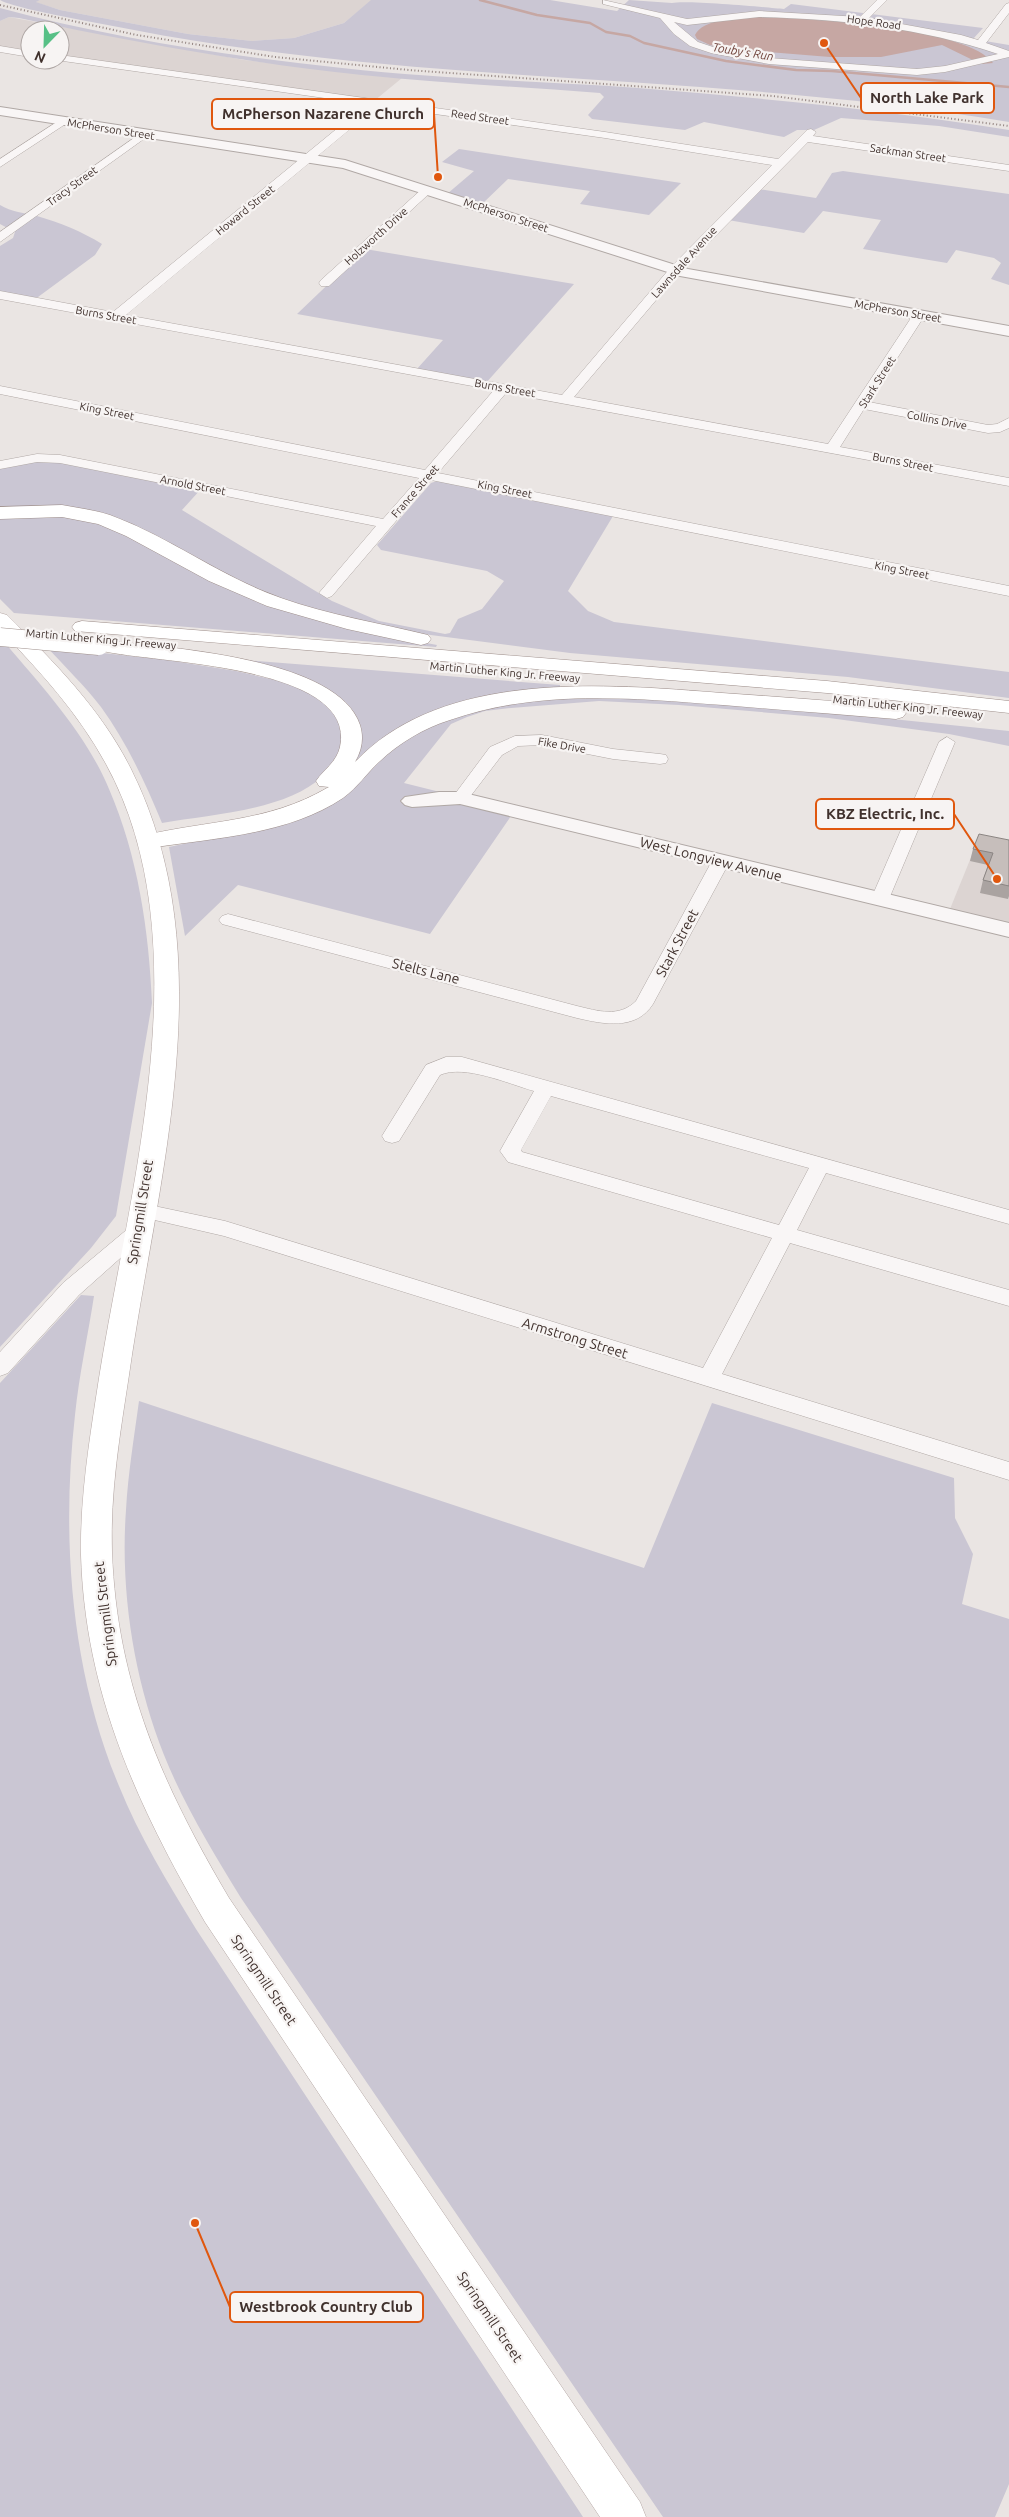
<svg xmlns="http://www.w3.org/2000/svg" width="1009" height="2517" viewBox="0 0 1009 2517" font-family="Ubuntu,sans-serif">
  <rect width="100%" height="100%" fill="#eae5e3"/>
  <g fill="#dcd4d2">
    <path d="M40 0H372L344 23 294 38 252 41 188 34 60 10 35 2Z"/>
    <path d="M9 17 244 60 402 78 374 101 60 60V30H30V55L0 50V21Z"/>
    <path d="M976 845 1009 853V929L948 914Z"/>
  </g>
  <g fill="#cac6d3">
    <path d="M0 0H40L36 2 60 10 188 34 252 41 294 38 344 23 371 0H550L617 11 629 0 672 3C685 0 764 7 784 9L791 4 983 28 973 39 1009 45V122C719 72 422 86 134 30 99 23 63 17 28 9 19 6 7 4 0 0Z"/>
    <path d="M0 8C112 38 227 56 342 68 440 79 540 81 638 88 762 98 886 110 1009 130V137L939 126 841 118 814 130H797L784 137 704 122 685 130 592 119 588 115 604 97 600 93C521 87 441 83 362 75 247 63 133 42 19 18L9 17 0 21Z"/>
    <path d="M459 149 681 183 649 215 580 204 590 191 508 179 481 205 447 194 474 171 442 162Z"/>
    <path d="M843 171 1009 194V285L991 279 1001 263 994 258 956 250 947 263 863 249 881 220 823 211 804 233 728 220 758 189 816 198 832 173Z"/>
    <path d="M0 205C11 212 25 213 37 216 61 223 81 231 102 244L95 255 38 297 31 299 0 293V246L13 238 15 232 0 224Z"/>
    <path d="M365 249 574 284 485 384 416 370 443 340 297 314Z"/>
    <path d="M37 461 60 462 201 489 182 510 332 601 379 621 445 634 450 633 458 619 482 609 504 581 487 571 381 550 377 545 431 483 437 481 613 516 568 591 588 611 614 622 1009 672V698L848 677 570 653 423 634 306 608 249 587 141 531 52 506 0 509V467Z"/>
    <path d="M52 514 109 525 269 606 347 628 437 645 436 647 14 613 0 599V517Z"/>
    <path d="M0 643 6 644C44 689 86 734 109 789 138 856 149 931 152 1003L116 1216 91 1248 0 1347Z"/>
    <path d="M47 647 167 660 236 671 284 682 322 698 341 723 343 747C337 756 331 768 323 776 286 811 211 814 162 823 145 782 127 743 101 707 85 686 65 667 47 647Z"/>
    <path d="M231 659 560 685V687L489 695 354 763C356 757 361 748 361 741 366 683 272 669 231 659Z"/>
    <path d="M625 697 824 712 1009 731V746L949 734 829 718 679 705 599 701 511 708 485 711 467 717 451 724 404 783 448 794 405 796 400 801 406 806 458 803 511 816 430 934 238 885 185 936 169 847 273 825 426 726 519 700Z"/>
    <path d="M81 1295 94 1296C88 1335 79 1375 75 1415 61 1539 71 1671 119 1786 139 1836 168 1883 196 1929L583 2517H0V1383Z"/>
    <path d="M139 1401 644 1568 712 1403 954 1478 955 1518 973 1554 962 1604 1009 1619V2484L995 2517H663L241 1898C213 1852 184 1805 164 1755 134 1679 120 1592 126 1510 128 1474 134 1438 139 1401Z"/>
  </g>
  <path fill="#c6a7a3" d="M750 17C796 17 967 26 993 63L981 64 942 45 881 57H830L729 49 710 45 697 39 695 35C703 19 734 19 750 17Z"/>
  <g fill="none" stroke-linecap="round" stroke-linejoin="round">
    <path stroke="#c6a7a3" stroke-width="2.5" d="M480 0 537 15 590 23 606 32 630 36 644 43 726 61 796 70 832 71 1009 87"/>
    <g stroke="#b0a8a5" stroke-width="1">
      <g id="minor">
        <path d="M603 0 687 19 759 11 860 17 877 0H887L869 18 961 35 978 40 1006 4 1009 3V13L986 43 1009 51V57L945 72 917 75 769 64 711 53 690 46 674 34 660 18 603 4ZM759 17C840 19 921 28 998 54L945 66 917 69 769 58 713 47 698 42 674 22 687 25Z"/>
        <path d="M0 46 30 51V57L0 52Z"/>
        <path d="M60 55 605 132 778 159 807 130 811 129 816 132 813 136 1009 165V171L808 142 679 273 574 397 828 444 913 315 919 311 925 315 869 402 988 425 997 424 1009 418V428L1000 432 988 433 864 409 840 447 1009 478V486L506 393 438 473 1009 586V596L431 480 332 596 327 598 319 593 376 526 60 463 37 462 0 469V461L37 454 60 455 383 519 419 478 0 394V386L425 470 494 390 0 299V291L113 312 367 104 56 60H60ZM378 106 605 138 772 165 671 267 562 395 126 315Z"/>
        <path d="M63 118 68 121 67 123 0 167V159Z"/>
        <path d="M144 131 148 132V136L0 242V232Z"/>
        <path d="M427 187 433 190 431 192 329 286H321L319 283 321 280 423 188Z"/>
        <path d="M542 735 613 749 660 754 666 755 668 759 666 763 660 764 613 759 542 745 518 746 502 755 466 802H454L452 798 490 747 515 736Z"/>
        <path d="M947 737 955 742 889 899 886 903H874L871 899 939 742Z"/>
        <path d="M721 856 727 857 730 861 653 1004C636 1031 603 1024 577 1018L222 924 219 920 222 916 228 914 577 1006C598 1011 619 1018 636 1001L712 861 715 857Z"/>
        <path d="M446 1057H462L1009 1210V1224L826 1173 797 1230 1009 1290V1306L790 1243 722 1374 1009 1462V1480L224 1236 133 1215 130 1210 133 1205 140 1203 225 1221 703 1368 772 1238 508 1162 500 1151 534 1091C509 1084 464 1064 440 1075L399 1141 392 1143 385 1141 382 1136 426 1065ZM551 1096 809 1168 779 1225 522 1152 521 1150Z"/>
        <path d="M137 1224 144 1227 148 1232 144 1237 79 1295 8 1373 0 1376V1352L63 1283 130 1227Z"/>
      </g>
    </g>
    <g stroke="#b0a8a5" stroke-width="2">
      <g id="tertiary">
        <path d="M0 107 345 160 688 269 1009 326V336L680 276 343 168 0 115Z"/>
        <path d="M439 792H460L1009 923V937L460 804 412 807 405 805 401 801 405 797Z"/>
      </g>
    </g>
    <g stroke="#b4a7a4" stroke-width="1">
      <path id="primary" d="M0 613 7 615C54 662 101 709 131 769 225 957 157 1179 129 1375 120 1434 110 1492 112 1552 117 1685 163 1786 229 1898L640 2502 646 2517H600L205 1922C137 1805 85 1692 81 1555 80 1495 90 1437 99 1378 129 1190 203 941 106 764 78 713 41 672 0 630Z"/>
    </g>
    <g stroke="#9f908c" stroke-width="1">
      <g id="motorway">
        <path d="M62 505C78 508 95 510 110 515 170 537 221 577 281 598 329 615 379 623 428 635L431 639 428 643 421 645 347 629 267 606 209 581 126 536 98 524 62 517 0 519V507Z"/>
        <path d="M82 621 827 681 1009 701V713L827 693 75 631 72 627 75 623Z"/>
        <path d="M110 641C171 648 338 658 360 725 364 738 362 750 355 762 443 669 607 684 722 693 780 697 838 701 896 707L903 709 906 713 903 717 896 719C838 714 781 710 723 705 632 698 539 689 450 720 424 728 399 743 379 762 367 773 357 788 343 798 288 835 213 838 150 848L142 846 139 841 142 836C207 820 267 823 327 788L329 787 319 786 316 781C324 769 336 763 340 747 358 664 151 663 103 651L100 647 103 643Z"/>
      </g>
    </g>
    <use href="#minor" fill="#f9f6f6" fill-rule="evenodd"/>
    <use href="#tertiary" fill="#f9f6f6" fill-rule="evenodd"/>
    <use href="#primary" fill="#fff" fill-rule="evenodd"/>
    <use href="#motorway" fill="#fff" fill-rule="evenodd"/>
    <path stroke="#92837f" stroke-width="2" stroke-dasharray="1 2.5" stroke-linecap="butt" d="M0 5 137 35 275 57 409 70 773 96 1009 126"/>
    <g stroke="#9f908c" stroke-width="19" stroke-linecap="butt">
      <path id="motorway-bridge" d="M0 637 99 646"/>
    </g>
    <use href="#motorway-bridge" stroke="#fff" stroke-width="18"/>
  </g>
  <path fill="#aaa3a1" d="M1009 840V896L1008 899 980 893 983 880 988 865 970 861 973 849Z"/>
  <path fill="#c6bebb" stroke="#8b8583" d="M979 834 1009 840V886L983 880 993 853 973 849Z"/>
  <g text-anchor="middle" stroke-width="4.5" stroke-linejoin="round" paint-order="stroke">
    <g font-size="11" fill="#40312d" stroke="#f7f4f3">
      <text transform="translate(874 22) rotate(8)" y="4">Hope Road</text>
      <text transform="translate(480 117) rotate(8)" y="4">Reed Street</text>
      <text transform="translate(111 129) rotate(9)" y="4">McPherson Street</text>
      <text transform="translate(908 153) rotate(8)" y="4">Sackman Street</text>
      <text transform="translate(72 186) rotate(-36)" y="4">Tracy Street</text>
      <text transform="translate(245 210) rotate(-39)" y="4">Howard Street</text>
      <text transform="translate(506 215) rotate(18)" y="4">McPherson Street</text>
      <text transform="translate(376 236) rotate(-42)" y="4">Holzworth Drive</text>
      <text transform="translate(684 262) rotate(-48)" y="4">Lawnsdale Avenue</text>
      <text transform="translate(898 311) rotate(10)" y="4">McPherson Street</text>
      <text transform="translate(106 315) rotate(10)" y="4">Burns Street</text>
      <text transform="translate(877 382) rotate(-58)" y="4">Stark Street</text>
      <text transform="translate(505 388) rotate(10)" y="4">Burns Street</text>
      <text transform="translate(107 411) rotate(11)" y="4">King Street</text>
      <text transform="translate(937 420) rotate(11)" y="4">Collins Drive</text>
      <text transform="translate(903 462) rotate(11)" y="4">Burns Street</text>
      <text transform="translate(193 485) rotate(11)" y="4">Arnold Street</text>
      <text transform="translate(505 489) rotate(11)" y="4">King Street</text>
      <text transform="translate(415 491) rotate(-49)" y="4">France Street</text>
      <text transform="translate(902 570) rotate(11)" y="4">King Street</text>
      <text transform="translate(101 639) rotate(5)" y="4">Martin Luther King Jr. Freeway</text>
      <text transform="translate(505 672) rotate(5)" y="4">Martin Luther King Jr. Freeway</text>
      <text transform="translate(908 707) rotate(6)" y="4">Martin Luther King Jr. Freeway</text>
      <text transform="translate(562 745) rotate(10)" y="4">Fike Drive</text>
    </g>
    <g font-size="12" font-style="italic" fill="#70433b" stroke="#f7f4f3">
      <text transform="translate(743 52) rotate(9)" y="4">Touby's Run</text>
    </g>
    <g font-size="14" fill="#40312d" stroke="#f7f4f3">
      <text transform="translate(711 859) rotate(14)" y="5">West Longview Avenue</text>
      <text transform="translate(677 943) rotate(-62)" y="5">Stark Street</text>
      <text transform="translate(426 971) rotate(14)" y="5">Stelts Lane</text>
      <text transform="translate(140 1212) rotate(-81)" y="5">Springmill Street</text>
      <text transform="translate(575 1338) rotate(17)" y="5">Armstrong Street</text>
      <text transform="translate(105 1614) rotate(-97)" y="5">Springmill Street</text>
      <text transform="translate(264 1980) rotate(56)" y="5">Springmill Street</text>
      <text transform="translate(490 2317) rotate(56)" y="5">Springmill Street</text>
    </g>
  </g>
  <path fill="none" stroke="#e0570e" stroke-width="2" d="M824 43L861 98M438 177L434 114M997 879L954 814M195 2223L230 2307"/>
  <g fill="#e0570e" stroke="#f7f4f3" stroke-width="2">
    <circle cx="824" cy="43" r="5"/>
    <circle cx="438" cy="177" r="5"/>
    <circle cx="997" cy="879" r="5"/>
    <circle cx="195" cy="2223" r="5"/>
  </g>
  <g fill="#f7f4f3" stroke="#e0570e" stroke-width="2">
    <rect x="861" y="83" width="133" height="30" rx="5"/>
    <rect x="212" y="99" width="222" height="30" rx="5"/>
    <rect x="816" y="799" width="138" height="30" rx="5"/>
    <rect x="230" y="2292" width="193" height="30" rx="5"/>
  </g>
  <g font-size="15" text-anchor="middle" font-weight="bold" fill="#40312d">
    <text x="927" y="103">North Lake Park</text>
    <text x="323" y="119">McPherson Nazarene Church</text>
    <text x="885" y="819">KBZ Electric, Inc.</text>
    <text x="326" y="2312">Westbrook Country Club</text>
  </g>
  <g transform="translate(45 45) rotate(203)"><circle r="24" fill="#f7f4f3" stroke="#aea6a4"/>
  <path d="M0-4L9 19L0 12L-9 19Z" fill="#57c086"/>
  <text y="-8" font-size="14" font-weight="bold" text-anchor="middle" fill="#40312d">N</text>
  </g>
</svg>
